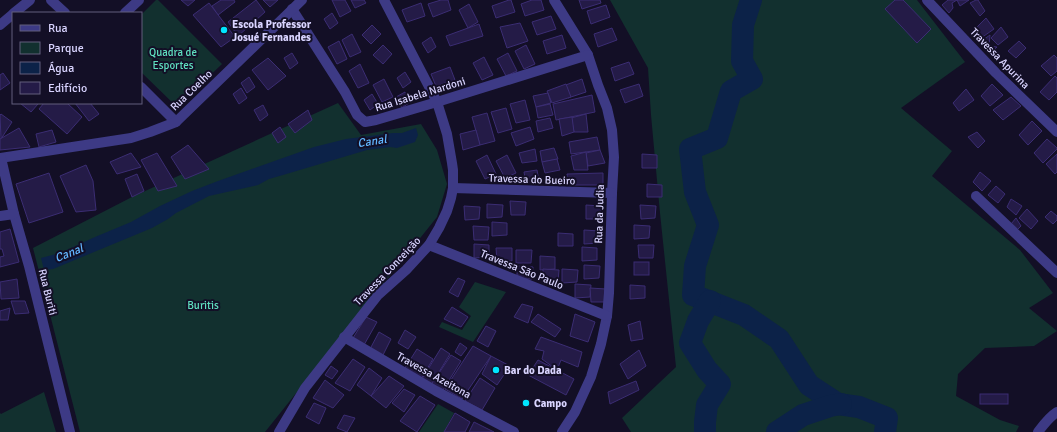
<svg xmlns="http://www.w3.org/2000/svg" width="1057" height="432" viewBox="0 0 1057 432" font-family="Signika,sans-serif">
  <rect width="100%" height="100%" fill="#130f26"/>
  <g fill="#12302f">
    <path d="M156 0H158L222 64 177 107 141 72V15Z"/>
    <path d="M610 0H917L965 62 901 108 952 151 932 176 1020 250 1053 293 1029 308 1057 331 1034 346 985 348 958 374 956 396 1000 420 1019 426 1016 432H631L622 418 676 367 660 213 651 115 648 68Z"/>
    <path d="M338 103 361 135 421 124 437 150 447 184 437 217 265 432H80L33 248 132 197Z"/>
    <path d="M475 282 506 292 473 342 439 327 442 322 462 330 471 316 459 307Z"/>
    <path d="M44 392 56 432H0V413L1 414Z"/>
    <path d="M438 404 454 413 444 432H419Z"/>
  </g>
  <path fill="#0c2248" d="M416 128 418 135 415 142 397 148 390 147 367 150 283 175 269 179 258 185 209 196 176 213 168 219 152 228 53 269 44 270 41 258 60 253 95 237 131 222 160 206 192 191 218 181 314 147 346 139 393 133H402Z"/>
  <g fill="none" stroke-linecap="round" stroke-linejoin="round">
    <g stroke="#0c2248" stroke-width="22">
      <path d="M751 0 743 25 742 61 752 79 731 91 717 138 690 149 695 192 708 225 695 266 693 295 744 315 779 339 809 385 838 404 859 407 887 418 885 432"/>
      <path d="M705 432V422L707 405 720 384 707 370 690 343 698 321 710 301"/>
      <path d="M777 432 803 415 830 406 841 404"/>
    </g>
  </g>
  <g fill="#241b47" stroke="#3b2d73">
    <path d="M181 0H195L188 6Z"/>
    <path d="M221 0H234L235 2 218 15 212 6Z"/>
    <path d="M256 0 265 12 238 36 228 22Z"/>
    <path d="M263 0H278L270 7Z"/>
    <path d="M332 0H345L351 11 340 17Z"/>
    <path d="M351 0H364L366 3 355 8Z"/>
    <path d="M441 0H448L451 10 433 17 428 4Z"/>
    <path d="M509 0H511L515 12 496 18 492 6Z"/>
    <path d="M532 0H541L544 10 525 16 521 4Z"/>
    <path d="M579 0H600L601 3 582 9Z"/>
    <path d="M895 0H903L931 29 917 43 885 9Z"/>
    <path d="M948 0H969L960 6 957 0 952 3 953 8 949 13 942 5Z"/>
    <path d="M976 0H978L985 11 980 16 970 3Z"/>
    <path d="M209 3 235 37 221 47 193 15Z"/>
    <path d="M421 3 425 16 407 22 402 10Z"/>
    <path d="M469 4 478 22 468 28 459 10Z"/>
    <path d="M606 5 610 17 591 24 587 11Z"/>
    <path d="M332 13 338 23 330 29 324 19Z"/>
    <path d="M551 16 556 29 537 35 532 22Z"/>
    <path d="M986 18 994 29 981 38 974 30Z"/>
    <path d="M520 23 528 41 507 48 500 27Z"/>
    <path d="M479 24 483 36 450 46 446 36Z"/>
    <path d="M372 25 381 34 371 44 362 35Z"/>
    <path d="M1001 27 1008 37 998 45 991 38Z"/>
    <path d="M612 28 617 40 598 47 594 34Z"/>
    <path d="M352 34 361 52 350 57 342 40Z"/>
    <path d="M562 35 566 48 547 54 543 41Z"/>
    <path d="M990 35 989 46 997 47 991 53 980 42Z"/>
    <path d="M431 37 436 47 428 53 422 43Z"/>
    <path d="M339 41 347 59 337 64 328 47Z"/>
    <path d="M1019 41 1026 48 1016 58 1008 51Z"/>
    <path d="M383 45 392 54 383 64 373 55Z"/>
    <path d="M526 45 535 64 524 69 515 51Z"/>
    <path d="M292 53 298 63 290 69 284 58Z"/>
    <path d="M508 53 517 71 506 76 497 59Z"/>
    <path d="M1054 55 1057 58V71L1051 76 1041 66Z"/>
    <path d="M484 57 493 75 482 80 473 63Z"/>
    <path d="M268 58 286 76 268 90 252 70Z"/>
    <path d="M629 62 634 74 615 81 611 68Z"/>
    <path d="M360 64 369 83 358 88 349 71Z"/>
    <path d="M450 67 455 80 436 86 431 74Z"/>
    <path d="M405 72 411 82 403 88 397 78Z"/>
    <path d="M3 73 10 83 0 90V75Z"/>
    <path d="M1055 76 1057 78V92L1049 100 1040 92Z"/>
    <path d="M249 77 255 87 247 93 241 83Z"/>
    <path d="M384 79 393 97 382 102 373 85Z"/>
    <path d="M582 79 586 92 568 98 563 86Z"/>
    <path d="M566 84 571 97 552 103 547 91Z"/>
    <path d="M639 84 643 96 625 103 620 90Z"/>
    <path d="M992 84 1003 95 990 106 981 96Z"/>
    <path d="M241 88 247 98 239 104 233 94Z"/>
    <path d="M966 89 974 100 959 111 953 103Z"/>
    <path d="M405 92 410 102 402 108 396 97Z"/>
    <path d="M548 93 551 103 536 107 533 96Z"/>
    <path d="M372 94 378 104 370 110 364 100Z"/>
    <path d="M592 95 595 112 556 120 553 104Z"/>
    <path d="M1011 97 1021 106 1003 120 993 110Z"/>
    <path d="M525 100 530 120 516 123 510 104Z"/>
    <path d="M20 103H38V104L31 112Z"/>
    <path d="M44 103H67L82 117 67 134 39 109Z"/>
    <path d="M75 103H90L99 114 89 121Z"/>
    <path d="M550 104 553 115 538 118 536 107Z"/>
    <path d="M263 105 268 115 260 121 254 110Z"/>
    <path d="M506 108 512 129 498 133 491 112Z"/>
    <path d="M308 110 312 120 295 133 288 124Z"/>
    <path d="M487 113 495 141 480 145 472 117Z"/>
    <path d="M1 114 12 122 1 139 0 115Z"/>
    <path d="M586 114 588 132H574L571 118Z"/>
    <path d="M572 117 574 132 562 136 559 119Z"/>
    <path d="M550 118 553 128 538 132 536 121Z"/>
    <path d="M1032 121 1042 131 1028 145 1019 135Z"/>
    <path d="M280 127 286 137 278 143 272 133Z"/>
    <path d="M530 127 534 139 516 146 511 133Z"/>
    <path d="M19 128 30 147 0 150V139Z"/>
    <path d="M52 130 56 142 39 147 36 134Z"/>
    <path d="M476 130 480 145 463 150 460 134Z"/>
    <path d="M977 132 985 141 978 148 968 137Z"/>
    <path d="M597 137 600 150 571 154 569 142Z"/>
    <path d="M1047 139 1057 148V149L1043 163 1034 153Z"/>
    <path d="M188 145 209 169 185 179 171 157Z"/>
    <path d="M554 148 558 159 542 162 540 151Z"/>
    <path d="M535 149 537 161 522 163 519 153Z"/>
    <path d="M600 150 605 163 588 166 586 153Z"/>
    <path d="M586 152 588 170H574L571 156Z"/>
    <path d="M131 153 141 167 117 174 110 162Z"/>
    <path d="M157 153 177 186 158 191 141 160Z"/>
    <path d="M642 154 657 155V168H642Z"/>
    <path d="M1057 154V172L1055 174 1046 164Z"/>
    <path d="M487 155 496 174 485 179 476 161Z"/>
    <path d="M507 155 516 173 505 178 496 161Z"/>
    <path d="M557 159 560 170 545 173 542 162Z"/>
    <path d="M86 165 93 181 96 210 76 212 60 176Z"/>
    <path d="M537 170 539 181 526 183 524 172Z"/>
    <path d="M980 172 991 181 982 191 973 182Z"/>
    <path d="M49 173 63 212 29 223 16 184Z"/>
    <path d="M603 173V185H568L567 174Z"/>
    <path d="M137 174 144 191 132 197 125 179Z"/>
    <path d="M647 184 662 185V197H647Z"/>
    <path d="M996 186 1005 194 998 203 988 195Z"/>
    <path d="M1011 199 1022 206 1016 215 1007 207Z"/>
    <path d="M510 201 526 202 525 215H511Z"/>
    <path d="M487 204 503 205 502 217 487 218Z"/>
    <path d="M586 205 601 206V219H586Z"/>
    <path d="M640 205 656 206 655 218 641 219Z"/>
    <path d="M464 206 480 207 479 219 465 220Z"/>
    <path d="M1027 209 1038 221 1031 229 1019 218Z"/>
    <path d="M1051 211 1057 216V220L1053 224 1045 217Z"/>
    <path d="M1016 218 1021 226 1017 230 1011 224Z"/>
    <path d="M492 222 507 223V235L492 236Z"/>
    <path d="M634 225 650 226 649 238 634 239Z"/>
    <path d="M473 226 489 227 488 240H474Z"/>
    <path d="M10 229 19 262 0 267V257L4 256 2 249H0V232Z"/>
    <path d="M584 230 600 231 599 243 584 244Z"/>
    <path d="M558 233 573 234V246H558Z"/>
    <path d="M474 244 489 245V257L474 258Z"/>
    <path d="M638 245H654L653 258H639Z"/>
    <path d="M582 247 597 248V260L582 261Z"/>
    <path d="M496 248H512V261H497Z"/>
    <path d="M516 250H532L531 263H516Z"/>
    <path d="M540 256 555 257V269L540 270Z"/>
    <rect x="634" y="262" width="15" height="13"/>
    <path d="M584 265 600 266 599 278 584 279Z"/>
    <path d="M517 266 533 267 532 279H517Z"/>
    <path d="M543 269 559 270 558 282 543 283Z"/>
    <path d="M562 269 578 270 577 282 562 283Z"/>
    <path d="M458 278 465 281 458 297 449 292Z"/>
    <path d="M17 279 19 298 1 299 0 282Z"/>
    <path d="M575 284 591 285 590 297 575 298Z"/>
    <path d="M630 285 645 286V298L630 299Z"/>
    <path d="M590 288 606 289 605 302H591Z"/>
    <path d="M11 301H25L29 313 15 314Z"/>
    <path d="M522 304 533 307 528 323 514 317Z"/>
    <path d="M452 307 468 317 461 327 444 319Z"/>
    <path d="M10 308 8 320H0V311Z"/>
    <path d="M538 314 561 329 555 337 531 322Z"/>
    <path d="M575 314 595 322 588 342 570 336Z"/>
    <path d="M366 317 377 322 364 345 353 338Z"/>
    <path d="M640 321 643 339 631 341 628 325Z"/>
    <path d="M486 326 496 331 488 347 477 341Z"/>
    <path d="M405 330 416 337 408 349 398 343Z"/>
    <path d="M379 332 391 339 383 355 370 349Z"/>
    <path d="M541 337 582 352 578 367 561 360 557 370 542 359 544 351 535 349Z"/>
    <path d="M460 343 467 348 461 356 455 352Z"/>
    <path d="M473 346 491 356 462 399 445 389Z"/>
    <path d="M441 348 450 354 431 385 422 379Z"/>
    <path d="M417 349 433 359 421 379 405 368Z"/>
    <path d="M639 350 646 366 628 379 620 364Z"/>
    <path d="M451 355 461 361 443 390 431 385Z"/>
    <path d="M491 356 510 366 497 385 482 374Z"/>
    <path d="M353 359 365 367 350 391 335 383Z"/>
    <path d="M538 360 574 379 566 395 528 375Z"/>
    <path d="M331 366 338 371 332 379 325 375Z"/>
    <path d="M369 368 382 378 371 396 357 385Z"/>
    <path d="M389 376 404 386 386 408 371 396Z"/>
    <path d="M480 378 495 388 482 410 465 401Z"/>
    <path d="M325 380 344 395 333 408 313 398Z"/>
    <path d="M636 381 639 390 610 404 608 392Z"/>
    <path d="M404 389 415 395 404 412 392 403Z"/>
    <rect x="980" y="394" width="28" height="10"/>
    <path d="M420 396 435 405 417 432 400 421Z"/>
    <path d="M314 403 326 408 319 424 306 417Z"/>
    <path d="M455 413 470 422 465 432H444Z"/>
    <path d="M344 415 355 418 347 432 337 428Z"/>
    <path d="M474 422 494 432H469Z"/>
  </g>
  <g fill="none" stroke-linecap="round" stroke-linejoin="round">
    <g stroke="#3d3a85" stroke-width="10">
      <path d="M51 0 65 13"/>
      <path d="M554 0 588 55 598 85 607 108 612 130 614 157 612 193 609 293 607 316 601 344 591 377 575 412 562 432"/>
      <path d="M927 0 996 73 1057 132"/>
      <path d="M292 9 345 92 357 115 365 122 376 120 437 102 588 55"/>
      <path d="M14 13 30 0"/>
      <path d="M125 13 139 0"/>
      <path d="M0 25 13 14"/>
      <path d="M141 87 176 122"/>
      <path d="M0 158 131 138 150 132 176 122 302 0"/>
      <path d="M1 158 14 214 29 266 70 432"/>
      <path d="M453 188 612 193"/>
      <path d="M976 196 1057 273"/>
      <path d="M0 216 14 214"/>
      <path d="M429 245 607 316"/>
      <path d="M344 337 436 391 514 432"/>
      <path d="M279 432 305 388 378 295 406 270 429 245 439 228 447 211 451 198 453 188V170L452 163 447 134 437 102 384 0"/>
      <path d="M1038 432C1044 424 1049 417 1057 412"/>
    </g>
  </g>
  <g fill="#00e5ff" stroke="#130f26" stroke-width="1.5">
    <circle cx="224" cy="30" r="4"/>
    <circle cx="496" cy="370" r="4"/>
    <circle cx="526" cy="403" r="4"/>
  </g>
  <g text-anchor="middle" stroke-width="4" stroke-linejoin="round" paint-order="stroke">
    <g font-size="11" font-weight="bold" fill="#d9d4ff" stroke="#130f26" text-anchor="start">
      <text x="232" y="28">Escola Professor<tspan x="232" dy="13">Josué Fernandes</tspan></text>
      <text x="504" y="374">Bar do Dada</text>
      <text x="534" y="407">Campo</text>
    </g>
    <g font-size="11" fill="#5fe0c0" stroke="#130f26">
      <text x="173" y="56">Quadra de<tspan x="173" dy="13">Esportes</tspan></text>
      <text x="203" y="309">Buritis</text>
    </g>
    <g font-size="11" fill="#d9d4ff" stroke="#130f26">
      <text transform="translate(1000 58) rotate(46)" y="4">Travessa Apurina</text>
      <text transform="translate(191 90) rotate(-44)" y="4">Rua Coelho</text>
      <text transform="translate(420 94) rotate(-17)" y="4">Rua Isabela Nardoni</text>
      <text transform="translate(532 179) rotate(2)" y="4">Travessa do Bueiro</text>
      <text transform="translate(599 214) rotate(-88)" y="4">Rua da Judia</text>
      <text transform="translate(522 269) rotate(22)" y="4">Travessa São Paulo</text>
      <text transform="translate(387 271) rotate(-46)" y="4">Travessa Conceição</text>
      <text transform="translate(48 292) rotate(76)" y="4">Rua Buriti</text>
      <text transform="translate(434 375) rotate(29)" y="4">Travessa Azeitona</text>
    </g>
    <g font-size="12" font-style="italic" fill="#62b6ff" stroke="#130f26">
      <text transform="translate(372 141) rotate(-9)" y="4">Canal</text>
      <text transform="translate(69 253) rotate(-22)" y="4">Canal</text>
    </g>
  </g>
  <rect x="12" y="12" width="130" height="92" fill="#130f26" stroke="#625e7d"/>
  <rect x="20" y="25" width="20" height="6" fill="#3d3a85" stroke="#625e7d"/>
  <text x="48" y="32" font-size="12" fill="#d9d4ff">Rua</text>
  <rect x="20" y="42" width="20" height="12" fill="#12302f" stroke="#625e7d"/>
  <text x="48" y="52" font-size="12" fill="#d9d4ff">Parque</text>
  <rect x="20" y="62" width="20" height="12" fill="#0c2248" stroke="#625e7d"/>
  <text x="48" y="72" font-size="12" fill="#d9d4ff">Água</text>
  <rect x="20" y="82" width="20" height="12" fill="#241b47" stroke="#625e7d"/>
  <text x="48" y="92" font-size="12" fill="#d9d4ff">Edifício</text>
</svg>
